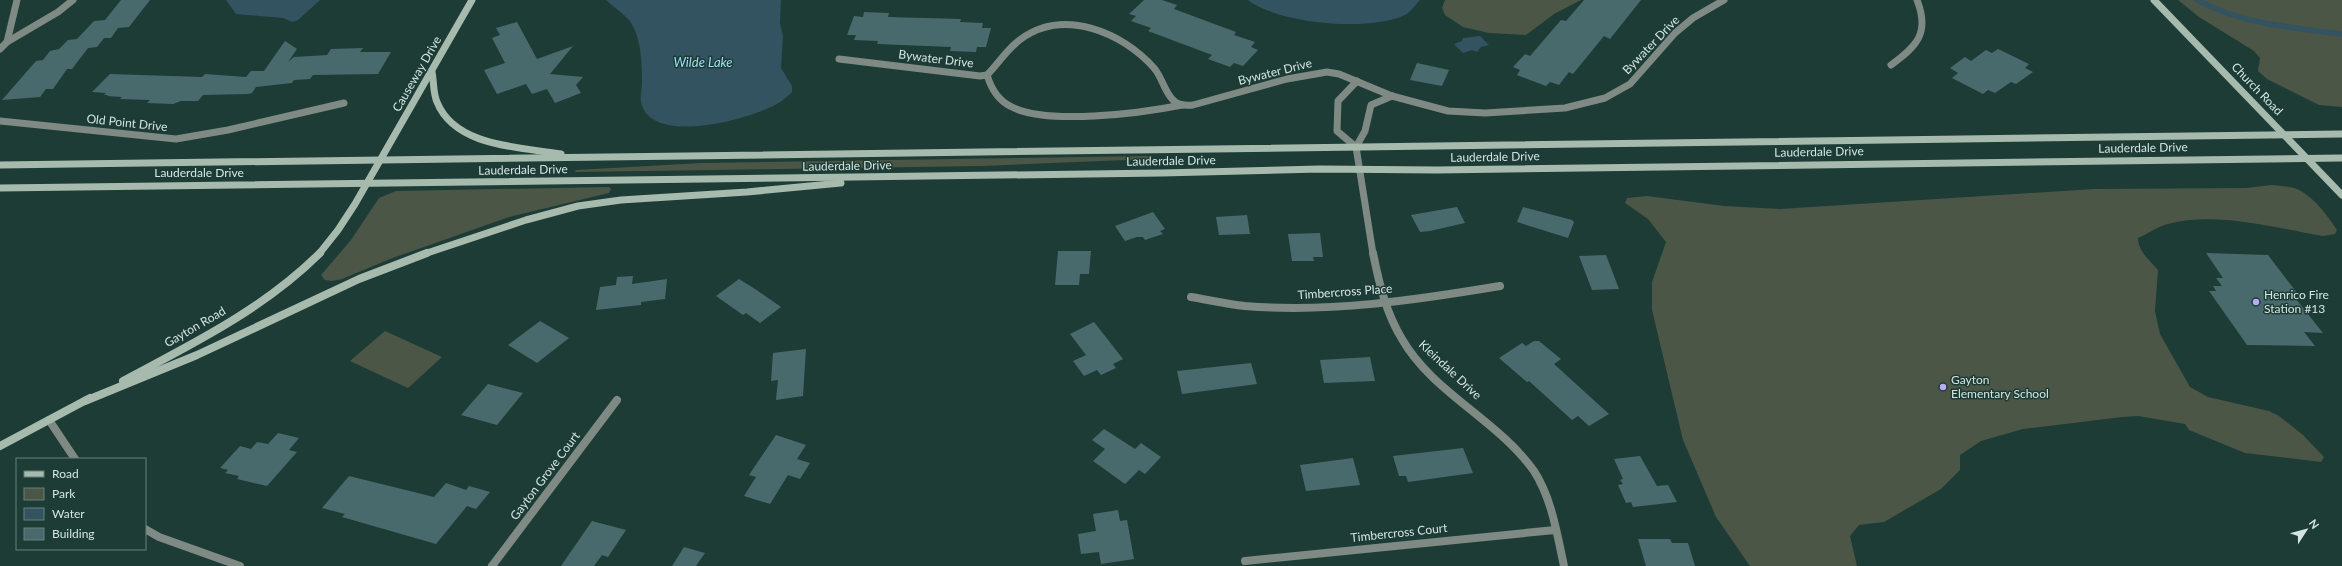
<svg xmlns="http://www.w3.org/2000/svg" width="2342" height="566" viewBox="0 0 2342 566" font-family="Lato,sans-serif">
  <rect width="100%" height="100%" fill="#1d3c36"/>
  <g fill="#4b5646">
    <path d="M1445 0H1581L1554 14 1526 35 1489 33 1463 27 1445 15 1442 8Z"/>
    <path d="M2178 0H2342V107L2319 105 2267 79 2258 71 2260 58 2254 51 2199 17Z"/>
    <path d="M1150 156V159L983 166 575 172 576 170 701 163Z"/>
    <path d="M2272 185C2280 186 2290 186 2297 189 2313 196 2328 216 2337 230L2335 234 2323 236C2276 228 2215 211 2168 224 2158 226 2148 234 2138 238 2138 251 2150 261 2158 270L2155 311 2160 334 2190 387 2208 397 2269 411 2279 416 2303 435 2324 457 2321 462 2245 453 2189 430 2185 424 2138 416 2122 417 2023 429 1981 441 1960 455V470L1941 489 1884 522 1859 525 1850 536 1857 566H1750L1716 517 1683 440 1652 310V282L1666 242 1648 219 1625 203 1627 198 1647 196 1724 206 1780 209 2094 189 2246 188Z"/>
    <path d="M609 187 611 189 609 193 509 217 390 259 342 279 332 281 325 280 321 275 351 240 379 198 396 191Z"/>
    <path d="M385 331 442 357 408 388 350 361Z"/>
  </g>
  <g fill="#335360">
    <path d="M226 0H320L298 20 292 22 283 18 236 14Z"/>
    <path d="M606 0H781L780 23 783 36 781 68 792 86V92C787 97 781 102 775 105 749 119 663 143 644 110 638 99 642 93 642 81 642 63 641 35 629 20 622 12 613 7 606 0Z"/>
    <path d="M1248 0H1420C1415 5 1411 12 1405 15 1370 32 1279 24 1248 0Z"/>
    <path d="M1480 36 1489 45 1481 47 1477 52 1472 50 1463 53 1454 44 1462 41 1463 38Z"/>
  </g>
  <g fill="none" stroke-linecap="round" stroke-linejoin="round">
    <path stroke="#335360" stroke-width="5.5" d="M2197 0C2242 24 2293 28 2342 34"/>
  </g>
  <g fill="#496a6d">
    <path d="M121 0H150L129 27 118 28 111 38H104L97 47 88 48 72 69H67L53 89H46L40 97 2 100 36 61 43 60 50 51 59 49 68 40 77 39 94 21 105 20Z"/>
    <path d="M1144 0H1162L1177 5 1174 9 1236 32 1234 35 1255 42 1251 47 1258 50 1243 66 1234 63 1230 67 1208 59 1212 55 1148 31 1151 28 1131 21 1136 16 1129 14Z"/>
    <path d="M1584 0H1641L1610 39 1604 36 1573 74 1569 72 1559 85 1550 82 1546 86 1517 75 1520 70 1513 67 1525 54 1530 56 1561 20 1566 21Z"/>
    <path d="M864 12 889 13 888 17 961 19 960 22 983 23 982 28H991L986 47H977L976 52 950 51 951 47 877 44 878 41 854 40 856 35H847L854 16 863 17Z"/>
    <path d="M517 22 537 59 573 46 550 74 583 77 576 85 581 93 555 103 547 89 532 94 526 84 497 94 484 70 505 63 492 38 500 35 496 28Z"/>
    <path d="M285 41 297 49 288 62 294 57 327 55 331 49 363 48 360 52H391L378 74 313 75 310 79 294 80 292 83 256 87 252 93 248 94 203 95 198 101H181L173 104 147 103 150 100 120 99 122 97 107 96 108 95H104L106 93 92 92 110 74 202 77 205 74 246 77 251 71H264Z"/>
    <path d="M1998 49 2029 64 2025 68 2033 72 2016 84 2011 82 1995 93 1988 90 1983 94 1952 78 1958 73 1950 68 1965 57 1971 61 1986 50 1992 53Z"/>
    <path d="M1417 63 1449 70 1442 86 1410 80Z"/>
    <path d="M1457 207 1465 223 1430 231 1420 232 1411 215Z"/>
    <path d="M1523 207 1572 220 1574 222 1568 238 1517 222Z"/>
    <path d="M1153 212 1165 229 1160 231 1163 234 1145 240 1143 237H1137L1125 241 1115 226Z"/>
    <path d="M1247 215 1250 234 1219 235 1216 217Z"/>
    <path d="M1320 233 1323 257H1313L1314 261H1292L1288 234Z"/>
    <path d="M1058 251H1091L1089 274H1080L1079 285H1055Z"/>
    <path d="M2206 253 2268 255 2297 293 2292 294 2323 333 2304 332 2315 346 2247 345 2209 291H2216L2213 286H2222L2216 278H2223Z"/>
    <path d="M1606 255 1619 289 1592 290 1579 256Z"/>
    <path d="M633 276 632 284 667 279 665 299 641 302V305L596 310 600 287 616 285 617 277Z"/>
    <path d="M739 279 755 289 781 307 760 323 746 313 743 315 716 296Z"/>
    <path d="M540 321 569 338 537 363 508 345Z"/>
    <path d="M1094 322 1123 359 1113 364 1116 368 1101 375 1097 370 1084 376 1073 361 1086 355 1070 334Z"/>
    <path d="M1534 341H1539L1561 359 1554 364 1609 414 1589 426 1578 416 1572 420 1529 381 1527 382 1499 358 1522 343 1526 346Z"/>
    <path d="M806 349 803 396 776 400 778 380 771 381 773 353Z"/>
    <path d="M1370 357 1375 381 1324 383 1320 360Z"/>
    <path d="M1251 363 1257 384 1182 394 1177 371Z"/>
    <path d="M488 384 523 393 497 425 461 415Z"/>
    <path d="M1104 429 1135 449 1141 443 1161 457 1145 474 1139 470 1125 484 1093 461 1105 449 1092 440Z"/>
    <path d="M278 433 299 438 289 450 297 452 267 486 237 479 239 476 225 473 228 470 220 468 240 446 251 449 257 442 268 444Z"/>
    <path d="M776 435 806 445 797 459 810 463 800 479 788 475 770 504 744 496 756 477 749 475Z"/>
    <path d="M1463 448 1473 473 1408 482 1406 476H1399L1393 456Z"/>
    <path d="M1640 456 1657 486 1668 485 1677 502 1633 507 1631 502 1626 503 1618 485 1623 484 1620 480 1623 479 1614 459Z"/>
    <path d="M1353 458 1360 485 1306 491 1300 465Z"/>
    <path d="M349 476 434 497 446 483 466 490 469 486 490 492 476 509 467 506 436 544 342 517 345 514 322 508Z"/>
    <path d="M1118 510 1120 521 1127 520 1134 559 1101 564 1099 552 1081 554 1078 534 1096 531 1093 514Z"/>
    <path d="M592 521 626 530 608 557 602 555 594 566H561Z"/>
    <path d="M1638 539H1670L1672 543H1688L1695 566H1646Z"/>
    <path d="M684 547 705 553 696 566H672Z"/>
  </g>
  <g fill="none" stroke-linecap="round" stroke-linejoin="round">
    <g stroke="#7e8a83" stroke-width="7">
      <path d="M7 42 58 12 73 0"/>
      <path d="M0 49 7 42 17 0"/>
      <path d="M839 59 980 76 987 75C998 64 1007 49 1021 39 1064 8 1122 32 1154 68 1162 77 1164 91 1173 100 1178 105 1185 106 1193 105L1287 79 1327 72 1339 74 1392 96 1448 111 1485 113 1565 108 1605 98 1630 84 1675 33 1693 18 1724 0"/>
      <path d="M1891 65C1917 46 1930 33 1917 0"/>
      <path d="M987 75C991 88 998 100 1010 106 1045 126 1142 113 1182 105"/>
      <path d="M0 121 176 139 228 130 344 103"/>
      <path d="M1356 147 1337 131 1338 101 1357 81"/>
      <path d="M1373 254 1356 147 1365 131 1371 105 1392 96"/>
    </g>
    <g stroke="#7e8a83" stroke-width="8">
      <path d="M1373 253C1379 283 1386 313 1402 339 1432 392 1498 420 1534 471 1552 499 1557 534 1564 566"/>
      <path d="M1191 297C1209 300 1227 304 1245 306 1330 313 1416 300 1500 286"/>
      <path d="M49 420 75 459"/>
      <path d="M145 529 159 537 240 566"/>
      <path d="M1245 561 1555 530"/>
      <path d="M492 566 617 400"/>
    </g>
    <g stroke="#a7baae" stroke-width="7">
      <path d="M2154 0 2342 195"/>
      <path d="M432 72C434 82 433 93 437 102 455 147 520 147 561 154"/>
      <path d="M0 165 2342 134"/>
      <path d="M0 188 1162 173 1320 169 1437 170 2342 158"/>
      <path d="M319 254 338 230 355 204 472 0"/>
      <path d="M424 254 526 220 578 206 621 200 747 192 841 183"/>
    </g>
    <g stroke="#a7baae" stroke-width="8">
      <path d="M123 381C192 344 264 309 320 253"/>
      <path d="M85 401 197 355 359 279 427 253"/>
      <path d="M0 446 90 398"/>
    </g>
  </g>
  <g fill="#b9abf7" stroke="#1d3c36" stroke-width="1.5">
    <circle cx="2256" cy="302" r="4"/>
    <circle cx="1943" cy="387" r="4"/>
  </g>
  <g text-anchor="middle" stroke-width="3" stroke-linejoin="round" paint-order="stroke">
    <g font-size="12" fill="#d4e5e1" stroke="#1d3c36">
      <text transform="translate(1651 45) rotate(-46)" y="4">Bywater Drive</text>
      <text transform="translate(936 59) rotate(7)" y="4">Bywater Drive</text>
      <text transform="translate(1275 72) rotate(-14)" y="4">Bywater Drive</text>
      <text transform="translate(417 74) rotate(-60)" y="4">Causeway Drive</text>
      <text transform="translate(2257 89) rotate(46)" y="4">Church Road</text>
      <text transform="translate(127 123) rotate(6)" y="4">Old Point Drive</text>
      <text transform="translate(2143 148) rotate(-1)" y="4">Lauderdale Drive</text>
      <text transform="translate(1819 152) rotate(-1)" y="4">Lauderdale Drive</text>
      <text transform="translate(1495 157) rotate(-1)" y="4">Lauderdale Drive</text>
      <text transform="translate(1171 161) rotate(-1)" y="4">Lauderdale Drive</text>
      <text transform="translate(847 166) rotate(-1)" y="4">Lauderdale Drive</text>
      <text transform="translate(523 170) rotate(-1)" y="4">Lauderdale Drive</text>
      <text x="199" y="177">Lauderdale Drive</text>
      <text transform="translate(1345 292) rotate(-4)" y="4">Timbercross Place</text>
      <text transform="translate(195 327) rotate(-30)" y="4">Gayton Road</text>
      <text transform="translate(1450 370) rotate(43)" y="4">Kleindale Drive</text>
      <text transform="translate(545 476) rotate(-53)" y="4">Gayton Grove Court</text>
      <text transform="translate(1399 533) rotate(-6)" y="4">Timbercross Court</text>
    </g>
    <g font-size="12" fill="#d4e5e1" stroke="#1d3c36" text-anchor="start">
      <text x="2264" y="299">Henrico Fire<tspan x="2264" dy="14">Station #13</tspan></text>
      <text x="1951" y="384">Gayton<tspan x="1951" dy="14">Elementary School</tspan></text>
    </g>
    <g font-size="13" font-style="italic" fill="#a0dff9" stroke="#1d3c36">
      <text x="703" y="67">Wilde Lake</text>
    </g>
  </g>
  <rect x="16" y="458" width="130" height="92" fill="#1d3c36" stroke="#66807a"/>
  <rect x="24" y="471" width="20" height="6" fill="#a7baae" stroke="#66807a"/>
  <text x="52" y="478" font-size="12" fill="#d4e5e1">Road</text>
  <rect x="24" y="488" width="20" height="12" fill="#4b5646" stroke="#66807a"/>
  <text x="52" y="498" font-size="12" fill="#d4e5e1">Park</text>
  <rect x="24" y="508" width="20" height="12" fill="#335360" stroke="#66807a"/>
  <text x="52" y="518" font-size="12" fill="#d4e5e1">Water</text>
  <rect x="24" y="528" width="20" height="12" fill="#496a6d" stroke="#66807a"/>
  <text x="52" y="538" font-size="12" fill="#d4e5e1">Building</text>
  <g transform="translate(2306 530) rotate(54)" stroke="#1d3c36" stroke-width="3" paint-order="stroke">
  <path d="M0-3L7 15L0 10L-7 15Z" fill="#d4e5e1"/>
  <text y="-6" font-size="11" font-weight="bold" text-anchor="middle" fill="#d4e5e1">N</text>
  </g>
</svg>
